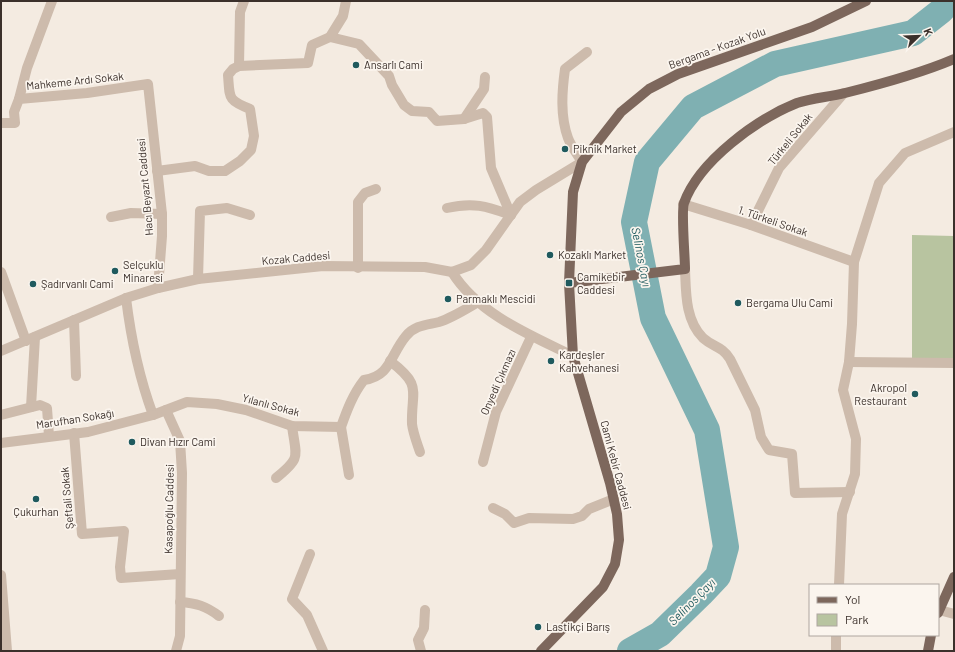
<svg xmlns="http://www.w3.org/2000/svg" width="955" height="652" viewBox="0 0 955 652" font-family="Barlow,sans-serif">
  <rect width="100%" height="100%" fill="#f4ebe1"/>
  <path fill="#b8c4a0" d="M912 235 954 236V363L912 362Z"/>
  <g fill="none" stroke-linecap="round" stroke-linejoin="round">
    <path stroke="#7fb0b2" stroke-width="26" d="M630 651 660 634 701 594 718 576 726 547 707 430 653 318 634 222 647 162 693 107 775 64 913 33 941 11 950 1"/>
    <g stroke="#cdbbac" stroke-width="10">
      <path d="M330 37 359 44 389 76 392 85 404 105 412 111 429 112 437 121 464 119 483 113 487 117 491 168 511 215"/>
      <path d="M239 66 240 12 244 1"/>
      <path d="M19 99 27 68 52 1"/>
      <path d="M464 119 484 89 485 77"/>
      <path d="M1 123H15L14 112 19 99 87 93 148 84 162 214V236L158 288"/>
      <path d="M157 171 195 166 209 171H225L240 161 251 150 254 136 250 109C227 100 230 98 228 75L233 69 239 66 308 63 312 45 330 37 343 16 346 1"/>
      <path d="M683 204 751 225 854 262"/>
      <path d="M447 208C473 202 486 206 511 215"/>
      <path d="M111 217 131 213 162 214"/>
      <path d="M751 225 779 168 844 93"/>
      <path d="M358 268V202L365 193 376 189"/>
      <path d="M685 269C686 292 685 320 703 338 713 347 722 346 730 359L755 410 761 437 769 450 792 454 795 493 850 492"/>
      <path d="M1 272 26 341"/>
      <path d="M452 272C478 314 530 335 573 356"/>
      <path d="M198 279 200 211 227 208 250 215"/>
      <path d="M126 298C131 339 139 377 153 415L166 410 180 441 182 473 180 636 176 651"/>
      <path d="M74 320 76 376"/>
      <path d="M1 351 126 298 158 288 198 279 323 266 425 267 452 272 471 265 486 250 520 202 536 190 582 162C577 154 571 146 568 138 560 116 562 91 565 69L587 52"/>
      <path d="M390 361C423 386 411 390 412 424 413 433 417 443 420 452"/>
      <path d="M849 362 954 363"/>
      <path d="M31 407 35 337"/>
      <path d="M166 410 187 402 217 404 246 410 292 426 341 427C347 410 353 394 364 380 391 376 390 355 406 336 415 325 427 325 439 322 452 318 466 309 478 302"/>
      <path d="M1 415 40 405 47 408 49 436"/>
      <path d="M341 427 349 475"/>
      <path d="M74 433 82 534 124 531 120 567 121 578 180 574"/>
      <path d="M1 443 88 432 153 415"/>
      <path d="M483 462 496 412 531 337"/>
      <path d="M276 478C302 457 296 457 292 426"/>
      <path d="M493 508 505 514 514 523 529 518 573 519 582 516 589 509 614 499"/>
      <path d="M310 554 292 599 307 615 323 651"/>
      <path d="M1 575 7 651"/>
      <path d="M839 585 842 514 855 474 856 439 843 390 849 362 852 324 854 262 879 183 905 153 954 132"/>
      <path d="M180 602C196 603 206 606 219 616"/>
      <path d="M939 610 954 614"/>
      <path d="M836 635V651"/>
      <path d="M421 651 418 640 424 628 425 610"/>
    </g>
    <g stroke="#7d675c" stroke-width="10">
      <path d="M569 283 685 269C685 257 681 211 684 203 699 161 757 119 797 103 812 98 829 97 845 93 881 84 919 74 954 59"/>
      <path d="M938 613 954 577"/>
      <path d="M541 651 603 587 615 564 619 540 617 514 610 483 573 356 569 283 573 192 582 162 621 112 649 89 678 74 812 27 866 1"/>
      <path d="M928 651 931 635"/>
    </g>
  </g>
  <g fill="#1f5a5e" stroke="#fbf5ee" stroke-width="1.5">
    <circle cx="356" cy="65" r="4"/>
    <circle cx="565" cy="149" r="4"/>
    <circle cx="550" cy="255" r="4"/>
    <circle cx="115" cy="271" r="4"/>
    <rect x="565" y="279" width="8" height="8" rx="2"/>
    <circle cx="33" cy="284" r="4"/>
    <circle cx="448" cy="299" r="4"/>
    <circle cx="738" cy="303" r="4"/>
    <circle cx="551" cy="361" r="4"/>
    <circle cx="915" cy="394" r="4"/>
    <circle cx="132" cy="442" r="4"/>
    <circle cx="36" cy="499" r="4"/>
    <circle cx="538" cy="627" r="4"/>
  </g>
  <g text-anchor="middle" stroke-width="3.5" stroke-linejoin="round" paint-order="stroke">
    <g font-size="11" fill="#3b302b" stroke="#fbf5ee">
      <text transform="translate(717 48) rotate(-20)" y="4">Bergama - Kozak Yolu</text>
      <text transform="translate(75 81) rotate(-6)" y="4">Mahkeme Ardı Sokak</text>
      <text transform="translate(790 139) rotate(-51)" y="4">Türkeli Sokak</text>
      <text transform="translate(145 187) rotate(-95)" y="4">Hacı Beyazıt Caddesi</text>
      <text transform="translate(773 221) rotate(19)" y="4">1. Türkeli Sokak</text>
      <text transform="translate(296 258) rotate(-5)" y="4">Kozak Caddesi</text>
      <text transform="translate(498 382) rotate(-66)" y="4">Onyedi Çıkmazı</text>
      <text transform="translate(271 405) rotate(15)" y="4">Yılanlı Sokak</text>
      <text transform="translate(75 419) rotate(-9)" y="4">Marufhan Sokağı</text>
      <text transform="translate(616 465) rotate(75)" y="4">Cami Kebir Caddesi</text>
      <text transform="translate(67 498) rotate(-95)" y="4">Şeftali Sokak</text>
      <text transform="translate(169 509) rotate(-89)" y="4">Kasapoğlu Caddesi</text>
    </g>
    <g font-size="11" fill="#3b302b" stroke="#fbf5ee" text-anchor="start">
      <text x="364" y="69">Ansarlı Cami</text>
      <text x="573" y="153">Piknik Market</text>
      <text x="558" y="259">Kozaklı Market</text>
      <text x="123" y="269">Selçuklu<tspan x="123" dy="13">Minaresi</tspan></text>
      <text x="577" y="281">Camikebir<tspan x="577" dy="13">Caddesi</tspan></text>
      <text x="41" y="288">Şadırvanlı Cami</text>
      <text x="456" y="303">Parmaklı Mescidi</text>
      <text x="746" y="307">Bergama Ulu Cami</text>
      <text x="559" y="359">Kardeşler<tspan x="559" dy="13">Kahvehanesi</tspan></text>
      <text x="907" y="392" text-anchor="end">Akropol<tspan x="907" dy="13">Restaurant</tspan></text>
      <text x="140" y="446">Divan Hızır Cami</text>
      <text x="36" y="516" text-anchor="middle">Çukurhan</text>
      <text x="546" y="631">Lastikçi Barış</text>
    </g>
    <g font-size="12" font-style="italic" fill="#1f5a5e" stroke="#fbf5ee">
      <text transform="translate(641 257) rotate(79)" y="4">Selinos Çayı</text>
      <text transform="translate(692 602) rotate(-45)" y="4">Selinos Çayı</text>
    </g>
  </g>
  <rect width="955" height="652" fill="none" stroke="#3b302b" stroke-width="4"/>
  <rect x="809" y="584" width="130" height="52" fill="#fbf5ee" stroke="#aea6a0"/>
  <rect x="817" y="597" width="20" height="6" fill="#7d675c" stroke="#aea6a0"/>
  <text x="845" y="604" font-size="12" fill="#3b302b">Yol</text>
  <rect x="817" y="614" width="20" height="12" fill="#b8c4a0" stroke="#aea6a0"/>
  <text x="845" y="624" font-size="12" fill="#3b302b">Park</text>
  <g transform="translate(919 36) rotate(67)" stroke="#fbf5ee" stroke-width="3" paint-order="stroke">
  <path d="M0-3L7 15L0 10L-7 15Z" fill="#3b302b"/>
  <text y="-6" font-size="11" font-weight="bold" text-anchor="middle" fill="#3b302b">K</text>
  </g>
</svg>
